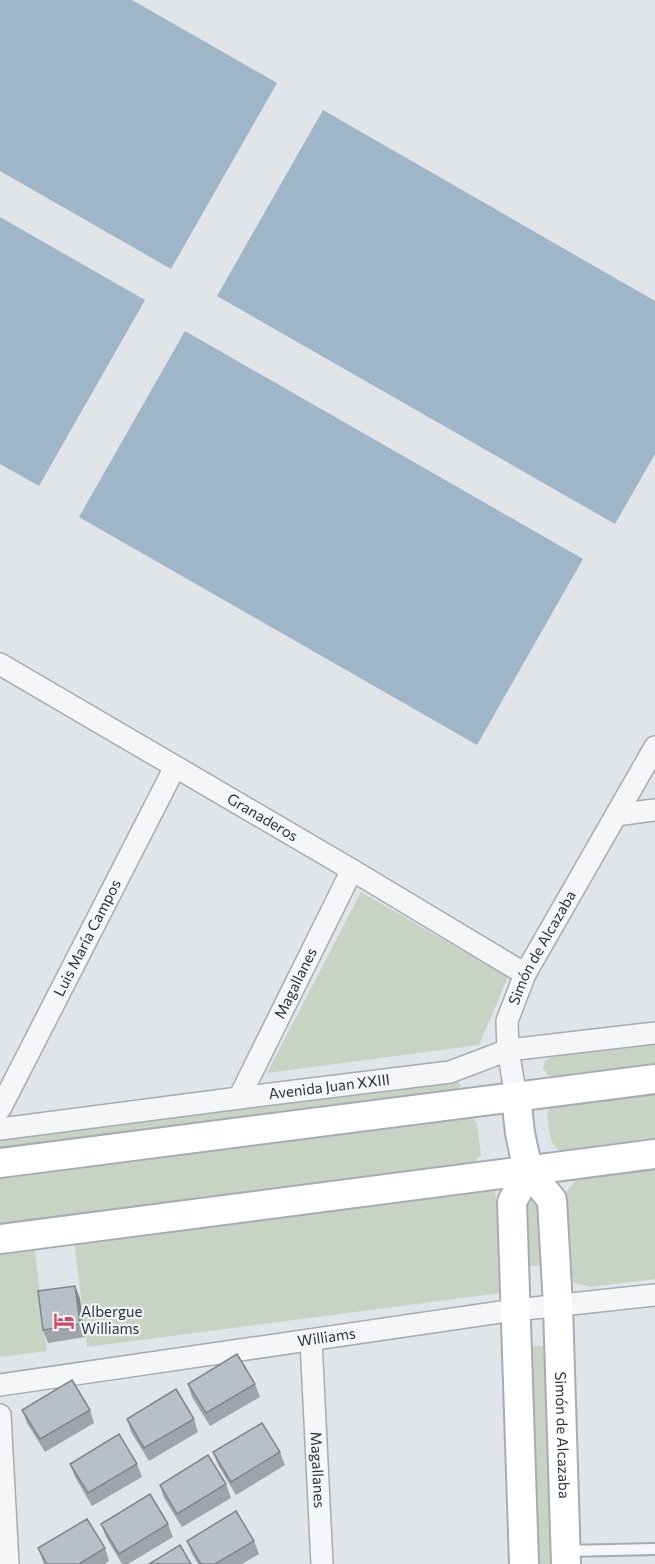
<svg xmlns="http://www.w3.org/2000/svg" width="655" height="1564" viewBox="0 0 655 1564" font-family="Commissioner,sans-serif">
  <rect width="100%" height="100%" fill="#e1e5e9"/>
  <g fill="#c8d3c3">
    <path d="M361 892 508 977 479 1045 267 1073Z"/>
    <path d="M655 1043V1066L554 1079 548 1075 543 1068 545 1061 552 1056Z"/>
    <path d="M449 1080 457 1081 461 1085 458 1090 0 1150V1138Z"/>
    <path d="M655 1091V1143L565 1154C547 1145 550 1131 547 1113L552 1107 561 1103Z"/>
    <path d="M462 1114 472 1118 477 1123 481 1155 470 1167 0 1227V1173Z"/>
    <path d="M655 1166V1279L591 1287 574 1283 570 1275C569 1258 560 1207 566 1194 568 1189 573 1183 577 1179Z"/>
    <path d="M494 1184 508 1292 87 1347 74 1239Z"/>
    <path d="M538 1199 543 1265 529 1266 524 1200Z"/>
    <path d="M34 1243 47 1351 0 1357V1247Z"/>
    <path d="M530 1346H545L552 1564H537Z"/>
  </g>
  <g fill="#9eb6c8">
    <path d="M0 0H132L277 83 171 269 0 171Z"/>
    <path d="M323 110 655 301V454L615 524 217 296Z"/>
    <path d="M0 217 145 300 39 486 0 464Z"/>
    <path d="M185 331 583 559 477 745 79 517Z"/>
  </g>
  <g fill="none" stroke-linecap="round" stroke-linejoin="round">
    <g stroke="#a6acb3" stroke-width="14">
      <path id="lane" d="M566 1551 655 1549"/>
    </g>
    <g stroke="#a6acb3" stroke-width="24">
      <g id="street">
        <path id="s1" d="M0 664 352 870 525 974"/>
        <path d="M616 815 655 810"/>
        <path id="s2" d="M516 1097 508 1050 507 1021 525 974 655 747"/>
        <path id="s3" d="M239 1098 352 870"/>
        <path id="s4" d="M0 1109 175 767"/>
        <path id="s5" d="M0 1129 239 1098 450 1072 508 1050 655 1033"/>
        <path id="s6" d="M311 1340 322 1564"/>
        <path id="s7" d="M0 1385 515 1310 655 1295"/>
        <path d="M0 1415 8 1564"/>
      </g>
    </g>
    <g stroke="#a6acb3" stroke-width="32">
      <g id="secondary">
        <path id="s8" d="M516 1097 520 1133 528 1171 552 1200 558 1306 566 1564"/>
        <path d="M0 1163 655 1079"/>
        <path d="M0 1239 655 1154"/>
        <path d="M524 1564 512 1202 528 1171"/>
      </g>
    </g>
    <use href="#lane" stroke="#f4f6f8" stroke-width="10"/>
    <use href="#street" stroke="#f4f6f8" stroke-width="21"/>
    <use href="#secondary" stroke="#fff" stroke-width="28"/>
  </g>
  <g fill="#9fa4aa">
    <path d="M75 1286 80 1299 85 1337 48 1343 43 1330Z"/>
    <path d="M188 1384H255L260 1397 210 1426 192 1397Z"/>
    <path d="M22 1410H90L94 1423 45 1452 27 1423Z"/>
    <path d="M127 1419H194L198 1432 149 1461 131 1432Z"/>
    <path d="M213 1452H280L285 1465 236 1495 218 1465Z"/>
    <path d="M70 1464H137L142 1477 92 1506 75 1477Z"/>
    <path d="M226 1484 231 1498 182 1527 164 1498 160 1485Z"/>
    <path d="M101 1524H168L173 1537 128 1564H122L106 1537Z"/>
    <path d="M187 1541H254L259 1554 242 1564H198L192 1554Z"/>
    <path d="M38 1548H105L109 1561 105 1564H44Z"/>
  </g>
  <path fill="#82868b" d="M75 1286 80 1299 85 1337 80 1324Z"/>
  <g fill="#b9bfc6" stroke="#82868b" stroke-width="1.5">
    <path d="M75 1286 80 1324 43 1330 38 1291Z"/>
    <path d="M237 1354 255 1384 206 1413 188 1384Z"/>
    <path d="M72 1380 90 1410 40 1439 22 1410Z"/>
    <path d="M176 1389 194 1419 144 1448 127 1419Z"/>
    <path d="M262 1423 280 1452 231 1482 213 1452Z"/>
    <path d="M119 1434 137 1464 88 1493 70 1464Z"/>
    <path d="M208 1455 226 1484 177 1514 160 1485Z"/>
    <path d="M150 1494 168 1524 119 1554 101 1524Z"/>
    <path d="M236 1511 254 1541 215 1564H201L187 1541Z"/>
    <path d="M87 1519 105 1548 79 1564H47L38 1548Z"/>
    <path d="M180 1545 191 1564H149Z"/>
  </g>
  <defs>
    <g id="hotel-bare" transform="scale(1.62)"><path d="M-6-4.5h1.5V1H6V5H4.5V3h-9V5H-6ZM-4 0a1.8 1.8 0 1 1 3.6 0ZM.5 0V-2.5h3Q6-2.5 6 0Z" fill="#c94c68" stroke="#f1f4f7" stroke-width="2.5" paint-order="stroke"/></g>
  </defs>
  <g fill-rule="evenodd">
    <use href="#hotel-bare" x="64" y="1321"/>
  </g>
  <g text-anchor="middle" stroke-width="4.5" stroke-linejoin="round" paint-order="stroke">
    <g font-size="15" fill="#2a3441" stroke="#f1f4f7">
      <text dy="5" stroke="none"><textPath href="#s1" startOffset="304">Granaderos</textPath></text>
      <text dy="5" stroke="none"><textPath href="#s4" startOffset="192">Luis María Campos</textPath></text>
      <text dy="5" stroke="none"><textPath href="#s2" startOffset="158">Simón de Alcazaba</textPath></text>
      <text dy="5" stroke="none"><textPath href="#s3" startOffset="128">Magallanes</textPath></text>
      <text dy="5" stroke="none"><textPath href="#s5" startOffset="332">Avenida Juan XXIII</textPath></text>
      <text dy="5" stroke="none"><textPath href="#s7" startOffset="330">Williams</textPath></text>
      <text dy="5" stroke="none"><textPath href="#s8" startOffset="348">Simón de Alcazaba</textPath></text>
      <text dy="5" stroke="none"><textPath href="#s6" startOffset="130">Magallanes</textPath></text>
    </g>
    <g font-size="15" fill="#2a3441" stroke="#f1f4f7" text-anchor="start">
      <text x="81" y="1317">Albergue<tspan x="81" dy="17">Williams</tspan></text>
    </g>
  </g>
</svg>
